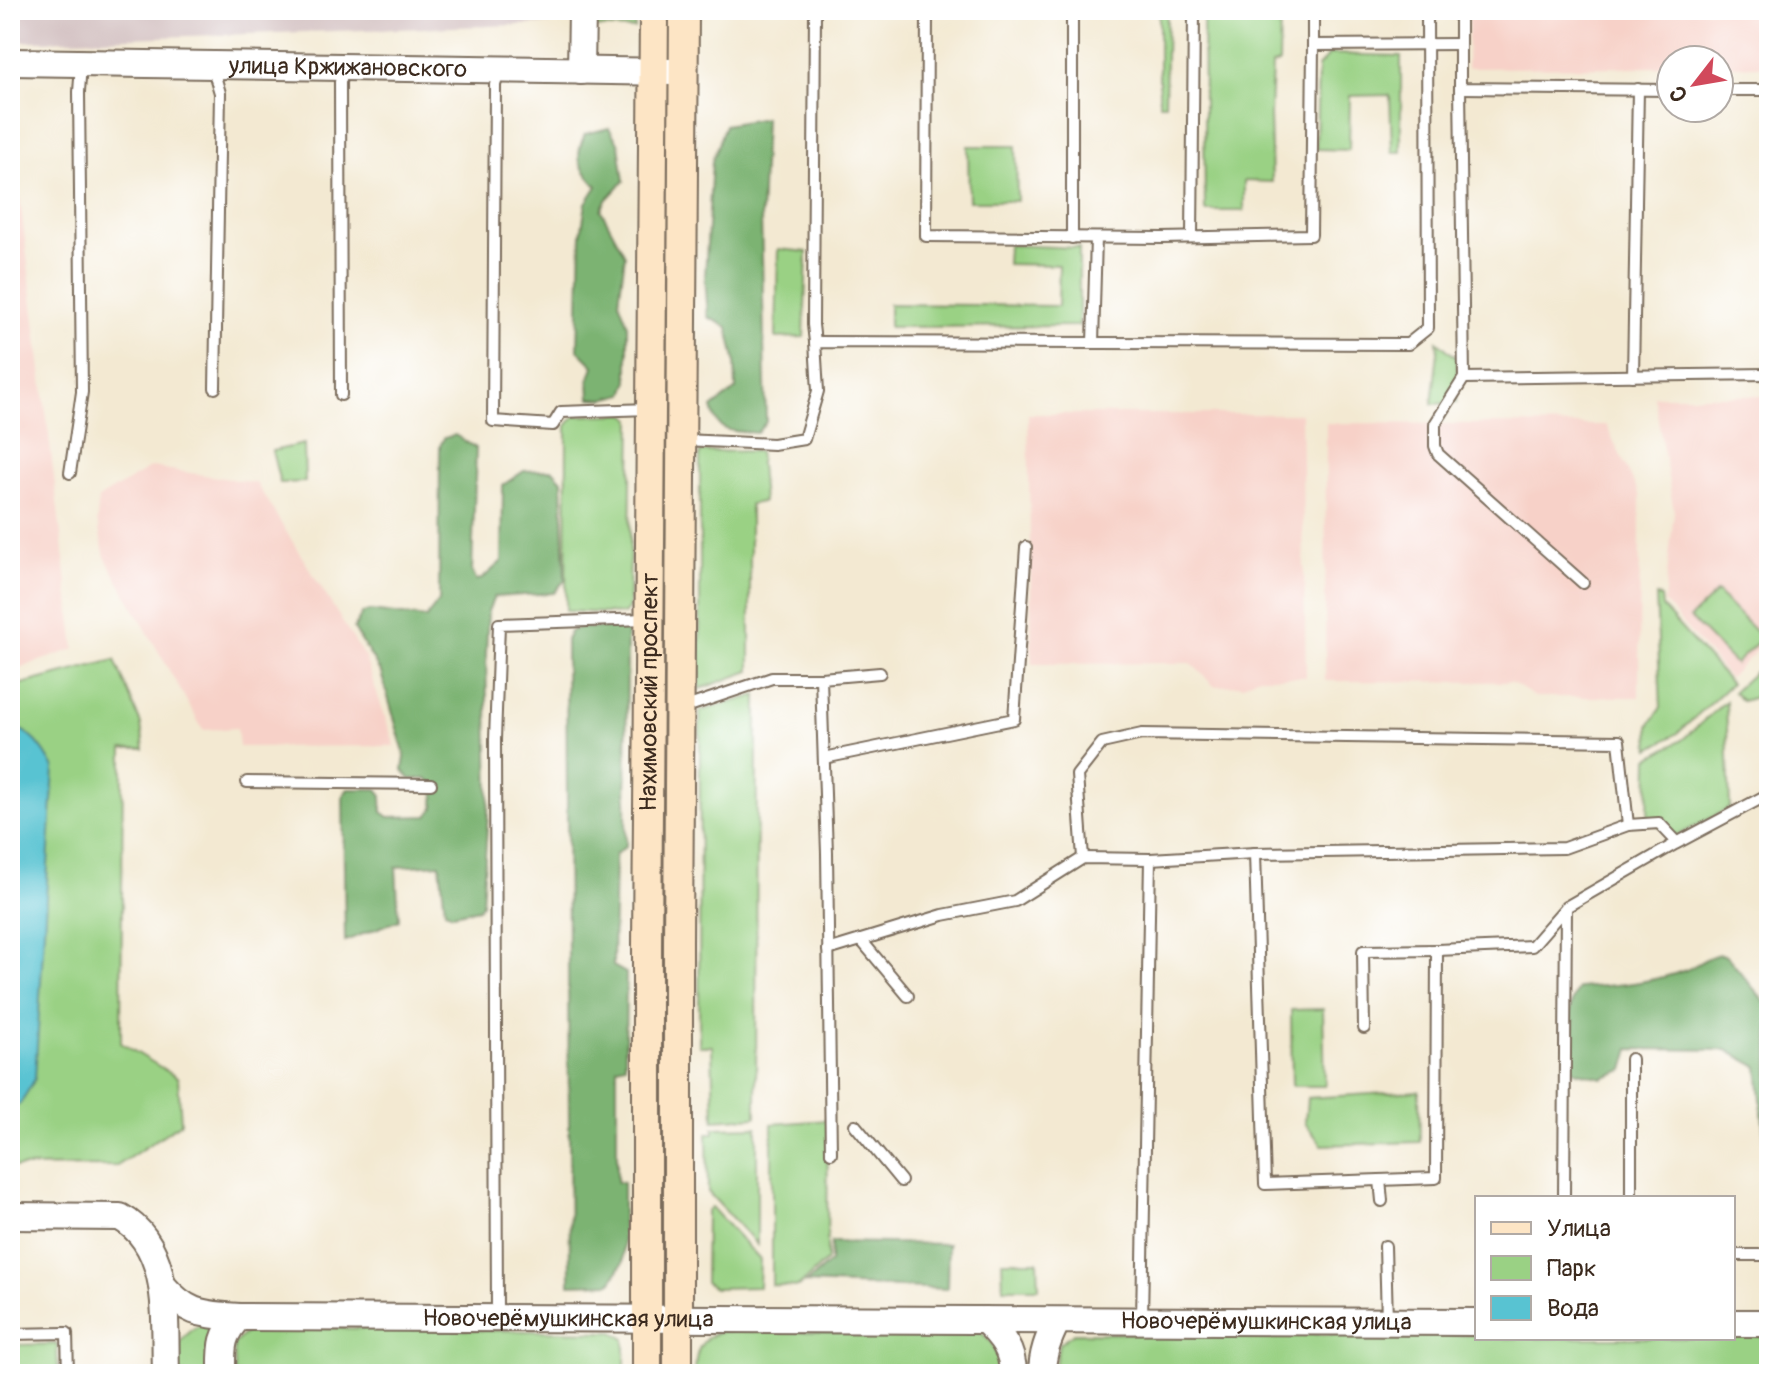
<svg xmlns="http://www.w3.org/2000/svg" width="1779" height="1384" viewBox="0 0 1779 1384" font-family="Pangolin,sans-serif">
  <rect width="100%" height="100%" fill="#fff"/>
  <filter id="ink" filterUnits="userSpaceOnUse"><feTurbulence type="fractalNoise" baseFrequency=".0125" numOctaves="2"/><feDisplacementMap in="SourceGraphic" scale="16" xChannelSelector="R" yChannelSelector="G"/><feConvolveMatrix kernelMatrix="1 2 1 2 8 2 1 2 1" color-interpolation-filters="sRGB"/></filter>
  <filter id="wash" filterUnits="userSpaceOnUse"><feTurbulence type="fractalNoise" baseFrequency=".006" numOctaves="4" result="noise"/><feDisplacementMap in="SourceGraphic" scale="32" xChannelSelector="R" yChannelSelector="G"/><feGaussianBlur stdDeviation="1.8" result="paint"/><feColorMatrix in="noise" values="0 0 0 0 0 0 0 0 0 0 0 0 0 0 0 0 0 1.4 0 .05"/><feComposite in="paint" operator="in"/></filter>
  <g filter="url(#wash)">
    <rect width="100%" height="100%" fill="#f3e9d2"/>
    <g fill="#f7d1c8">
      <path d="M1469 10H1769V66H1719V60H1671V67L1467 68Z"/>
      <path d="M10 117 75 649 10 671Z"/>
      <path d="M1654 396H1769V638L1729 678 1664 602 1674 512Z"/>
      <path d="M1028 414H1301L1306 677H1256L1243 685 1214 686 1191 663 1032 664Z"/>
      <path d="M1326 423 1606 425 1640 496 1639 697H1535L1511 682 1325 681Z"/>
      <path d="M151 467 256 483 365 658 395 746 239 747 237 728 203 730 105 557 97 521 98 499Z"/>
    </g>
    <path fill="#d2bfc0" d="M10 10H550V24L10 42Z"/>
    <g fill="#9ad184" stroke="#6a7e51" stroke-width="2">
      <path d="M589 10H635V29L589 27Z"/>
      <path d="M1159 10H1167L1165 104H1159Z"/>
      <path d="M1203 10H1280L1279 63 1272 65 1270 115 1272 182 1244 181V211H1205Z"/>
      <path d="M1330 54 1401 56V152H1392L1390 95 1350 96 1349 150 1316 149 1318 67Z"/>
      <path d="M968 146H1016L1017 201H969Z"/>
      <path d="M1008 245 1079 248V326L889 327V304L1058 306 1059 265 1007 264Z"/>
      <path d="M778 249 807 252 804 337 776 338Z"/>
      <path d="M1437 341 1457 358V403L1432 404 1438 352Z"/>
      <path d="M625 414 632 419 629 608 624 614 566 611 567 426 575 416Z"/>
      <path d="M304 444 305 482 280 483 272 451Z"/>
      <path d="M759 451 763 502 750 504V671L700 689V452Z"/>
      <path d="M1717 592 1762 638 1735 664 1690 618Z"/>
      <path d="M1656 596 1661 597 1662 607 1731 684 1678 733 1650 749 1649 726 1661 707Z"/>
      <path d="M1769 659V693L1742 701 1733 692Z"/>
      <path d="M115 660 141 724 144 749H123L121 1043 178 1078 181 1123 117 1166 10 1167V687Z"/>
      <path d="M757 695 756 1117 714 1120 712 1046H699L700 711Z"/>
      <path d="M1726 701 1730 808 1677 836 1648 820 1649 758 1682 740Z"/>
      <path d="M1323 1009 1325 1086H1292L1291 1010Z"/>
      <path d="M1419 1091 1420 1142 1322 1145 1305 1123 1307 1098Z"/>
      <path d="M828 1120 827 1260 798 1287 772 1285V1124Z"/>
      <path d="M757 1127V1245L708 1192 707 1133H714V1128Z"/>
      <path d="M711 1207 760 1260 759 1287 714 1288 705 1282 706 1212Z"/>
      <path d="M1002 1261H1038L1039 1288H1003Z"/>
      <path d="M200 1325 210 1327V1374H173C178 1348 175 1340 200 1325Z"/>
      <path d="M257 1327 613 1332 625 1339V1374H235L234 1344 245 1333Z"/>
      <path d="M721 1331 982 1333 991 1342 1005 1374H695C695 1353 699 1338 721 1331Z"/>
      <path d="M1074 1333 1477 1335V1338H1733V1336H1769V1374H1053L1059 1343Z"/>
      <path d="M57 1344 58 1374H10V1345Z"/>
    </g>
    <g fill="#7bb372" stroke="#5b6e48" stroke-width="2">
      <path d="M765 118 761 215 766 422 757 433C733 430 718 436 712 408L736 389 735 360 728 327 708 317 705 276 712 161 725 125Z"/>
      <path d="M609 128 619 144 624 181 606 200 601 210 625 255 619 301 628 325V383L624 394 604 399 590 398 589 380 594 366 578 350 581 235 586 203 597 186C580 166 573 160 585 134Z"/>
      <path d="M455 435 476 448 472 572 476 580 482 579 502 561 503 485 524 471 553 470 562 480 565 580 554 593 494 597 488 611 486 654 489 797 482 904 479 909 452 914 445 910 440 864 396 867 399 920 345 941 343 795 348 789H377L382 795V812L389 817 428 816 434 808 435 787 427 779H410L403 770 405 756 381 673 354 629 362 613 371 611 426 618 439 601 440 446 444 438Z"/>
      <path d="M577 628H627L626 846 615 855 613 966 626 973 625 1065 617 1067V1182L623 1183V1262L611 1283 570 1284 566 640 570 632Z"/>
      <path d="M1721 954 1727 956 1769 1007V1189L1758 1067 1727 1050 1630 1049 1624 1070 1602 1078 1575 1071 1570 1066C1569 1045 1565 1004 1579 988 1616 985 1652 983 1686 970 1698 965 1708 955 1721 954Z"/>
      <path d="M831 1242 948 1244 947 1289 806 1283 830 1262Z"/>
    </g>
    <path fill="#58c3d2" stroke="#4a7678" stroke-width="2" d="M10 726C32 731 44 749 54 768L35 1079 20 1104 10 1109Z"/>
  </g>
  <g filter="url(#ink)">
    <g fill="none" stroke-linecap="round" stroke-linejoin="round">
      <g stroke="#7b6d5d" stroke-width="14">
        <g id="service">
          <path d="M927 10 926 236 1163 238 1311 235 1313 45 1459 44"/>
          <path d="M1460 10V88L1671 90"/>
          <path d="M1313 45V10"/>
          <path d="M499 73 495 85 493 421 553 425 561 412 649 409"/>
          <path d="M1460 88 1464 378 1769 374"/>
          <path d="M1719 90H1769"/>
          <path d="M1192 237 1194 10"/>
          <path d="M1072 238V10"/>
          <path d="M815 342 813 325 815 10"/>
          <path d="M1093 343 1096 238"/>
          <path d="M1633 376 1638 89"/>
          <path d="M1464 378 1435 424V446L1438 454 1583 583"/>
          <path d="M215 388 220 93 215 76 216 67"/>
          <path d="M341 395 340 82 344 70"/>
          <path d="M683 440 773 444 804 439 818 391 815 342 1408 344 1428 328 1427 10"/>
          <path d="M70 473 82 392 79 92 81 64"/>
          <path d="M821 678 827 853 831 1153"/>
          <path d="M683 708 772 678H821L880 673"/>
          <path d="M824 758 1014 719 1026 547"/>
          <path d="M247 782 431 784"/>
          <path d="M1255 853 1265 1184 1436 1178 1437 950 1532 946 1566 907 1675 844 1769 794"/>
          <path d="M1083 858 1077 775 1102 743 1142 734 1619 741 1628 825"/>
          <path d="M861 940 908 996"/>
          <path d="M828 950 943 915 1015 901 1083 858 1150 859 1255 853 1564 848 1628 825 1659 823 1677 842"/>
          <path d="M1364 1028 1363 951 1437 950"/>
          <path d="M1631 1059V1198"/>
          <path d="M855 1125 901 1181"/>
          <path d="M1380 1180 1382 1201"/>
          <path d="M1564 1198 1566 907"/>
          <path d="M1385 1246 1387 1320"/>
          <path d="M1733 1255H1769"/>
          <path d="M497 1316 495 740 499 624 646 619"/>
          <path d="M1142 1320 1150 859"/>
          <path d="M10 1334 67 1333 68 1374"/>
        </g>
      </g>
      <g stroke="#7b6d5d" stroke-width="30">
        <g id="tertiary">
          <path id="s1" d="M10 62 674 72"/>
          <path d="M581 71 582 10"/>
          <path d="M10 1216 120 1217C173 1246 164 1322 166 1374"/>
          <path id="s2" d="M162 1285C188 1315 202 1314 239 1317L1477 1322"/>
          <path d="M985 1320C1002 1337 1013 1350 1013 1374"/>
          <path d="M1733 1323H1769"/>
          <path d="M222 1374C222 1348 220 1336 239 1317"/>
          <path d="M1042 1374C1042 1354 1048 1339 1057 1321"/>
        </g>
      </g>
      <g stroke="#7b6d5d" stroke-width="32">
        <g id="secondary">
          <path id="s3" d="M647 1374V945L654 10"/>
          <path d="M678 1374V942L684 10"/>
        </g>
      </g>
      <use href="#service" stroke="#fff" stroke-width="10"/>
      <use href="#tertiary" stroke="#fff" stroke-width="26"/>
      <use href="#secondary" stroke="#fde5c5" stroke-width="28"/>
    </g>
  </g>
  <g text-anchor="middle" stroke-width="6" stroke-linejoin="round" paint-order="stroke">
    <g font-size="24" fill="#3b2a1e" stroke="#fff">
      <text dy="8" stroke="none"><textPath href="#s1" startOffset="338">улица Кржижановского</textPath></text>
      <text dy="8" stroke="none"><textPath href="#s3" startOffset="682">Нахимовский проспект</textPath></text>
      <text dy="8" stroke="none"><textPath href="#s2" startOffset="416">Новочерёмушкинская улица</textPath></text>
      <text dy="8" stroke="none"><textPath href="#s2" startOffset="1114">Новочерёмушкинская улица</textPath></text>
    </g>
  </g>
  <rect width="1779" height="1384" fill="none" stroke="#fff" stroke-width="40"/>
  <rect x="1475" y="1196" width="260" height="144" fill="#ffffff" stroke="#b1aaa5" stroke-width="2"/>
  <rect x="1491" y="1222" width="40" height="12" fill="#fde5c5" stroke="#b1aaa5" stroke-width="2"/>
  <text x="1547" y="1236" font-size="24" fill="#3b2a1e">Улица</text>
  <rect x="1491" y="1256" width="40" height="24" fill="#9ad184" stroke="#b1aaa5" stroke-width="2"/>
  <text x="1547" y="1276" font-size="24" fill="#3b2a1e">Парк</text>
  <rect x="1491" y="1296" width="40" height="24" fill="#58c3d2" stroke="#b1aaa5" stroke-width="2"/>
  <text x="1547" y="1316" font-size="24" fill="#3b2a1e">Вода</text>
  <g transform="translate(1695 84) rotate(239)"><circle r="38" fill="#ffffff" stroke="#b1aaa5" stroke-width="2"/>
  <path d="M0-6L14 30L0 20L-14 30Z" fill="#d1495b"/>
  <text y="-12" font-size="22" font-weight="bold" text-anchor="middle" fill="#3b2a1e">С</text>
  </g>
</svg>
